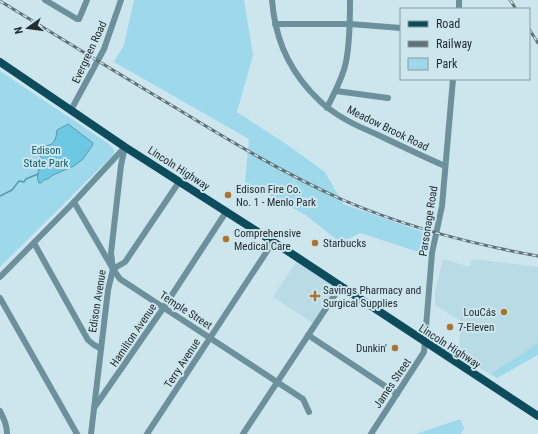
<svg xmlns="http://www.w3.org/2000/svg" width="538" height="434" viewBox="0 0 538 434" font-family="'Roboto Condensed',sans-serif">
  <rect width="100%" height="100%" fill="#cde6ee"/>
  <g fill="#b9dbe6">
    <path d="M298 259 340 287 314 324 273 297Z"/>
    <path d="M443 259 470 267 471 261 475 259 538 267V343L490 374 458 355 461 321 435 305V291Z"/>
  </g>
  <g fill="#9dd8eb">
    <path d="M134 0H244L253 55 237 112 289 146 325 172 343 204 426 233 422 253 360 233 341 243 307 216 245 182 249 139 114 62 124 45Z"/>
    <path d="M0 71 109 144 114 149V154L0 267Z"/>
    <path d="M538 343V355L497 378 490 374Z"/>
    <path d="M460 419 464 428 461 434H416Z"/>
  </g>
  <path fill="#6cc8e3" stroke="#569aae" d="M68 124C76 130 84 136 93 143L92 146 83 159 74 166 53 175 48 179 44 180 41 183H39C35 175 40 168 42 160L38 152C46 140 55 152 57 130Z"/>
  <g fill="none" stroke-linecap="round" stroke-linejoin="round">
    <path stroke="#569aae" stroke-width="1.5" d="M0 196 12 190 19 181 24 182 26 179 38 174"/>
    <g stroke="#6d919c" stroke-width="6">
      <path d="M45 0 77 19H79L87 0"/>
      <path d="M272 0C275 36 286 64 310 91 316 97 321 103 328 108 342 119 359 127 376 134 399 145 422 156 445 166"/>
      <path d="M459 9V0"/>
      <path d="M275 24H350L401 28"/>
      <path d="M336 91 388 98"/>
      <path d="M327 108C334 93 343 78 346 62 350 42 350 20 350 0"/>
      <path d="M71 110 104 49 121 0"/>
      <path d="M74 202 113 269 120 279 303 399 309 412"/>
      <path d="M34 243 88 340 94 345 100 348"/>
      <path d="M113 269 125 262 179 182"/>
      <path d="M0 277 74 202 124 148"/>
      <path d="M0 298 77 434"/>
      <path d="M308 335 397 394"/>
      <path d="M94 408 164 307 226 212"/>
      <path d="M0 411C4 419 7 425 7 434"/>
      <path d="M91 434 108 290 113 269 111 253 121 165 125 147"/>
      <path d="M147 434 273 242"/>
      <path d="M243 434 340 287"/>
      <path d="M371 434 424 352 432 253 442 206 453 79"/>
    </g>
    <path stroke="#0d4c5c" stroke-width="8" d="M0 62 125 147 283 248 538 416"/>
    <g stroke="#607074" stroke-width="3">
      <g id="rail">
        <path d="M510 0 516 9"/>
        <path d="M0 1C59 37 117 73 176 108 230 141 285 174 343 200 406 227 471 244 538 256"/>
        <path d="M529 29 538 43"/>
      </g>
    </g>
    <use href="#rail" stroke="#cde6ee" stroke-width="1.5" stroke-dasharray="4.5" stroke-linecap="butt"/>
  </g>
  <g fill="#aa732e" stroke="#cde6ee" stroke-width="1.5">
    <circle cx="228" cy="195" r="4"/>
    <circle cx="226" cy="239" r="4"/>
    <circle cx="315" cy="243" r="4"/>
    <path d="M313 290h4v4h4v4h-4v4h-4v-4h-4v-4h4z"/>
    <circle cx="504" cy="312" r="4"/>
    <circle cx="450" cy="327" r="4"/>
    <circle cx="395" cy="348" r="4"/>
  </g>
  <g text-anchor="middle" stroke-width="4" stroke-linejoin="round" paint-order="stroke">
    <g font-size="11" fill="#242e31" stroke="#cde6ee">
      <text transform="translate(89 52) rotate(-65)" y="4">Evergreen Road</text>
      <text transform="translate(388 128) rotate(26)" y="4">Meadow Brook Road</text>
      <text transform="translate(179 168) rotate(33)" y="4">Lincoln Highway</text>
      <text transform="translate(428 221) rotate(-81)" y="4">Parsonage Road</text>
      <text transform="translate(97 301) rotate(-81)" y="4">Edison Avenue</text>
      <text transform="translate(186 310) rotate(33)" y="4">Temple Street</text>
      <text transform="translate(133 335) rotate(-56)" y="4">Hamilton Avenue</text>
      <text transform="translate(450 346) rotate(33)" y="4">Lincoln Highway</text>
      <text transform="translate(182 363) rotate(-57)" y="4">Terry Avenue</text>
      <text transform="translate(392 383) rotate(-56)" y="4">James Street</text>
    </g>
    <g font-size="11" fill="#105d6f" stroke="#cde6ee">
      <text x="46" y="154">Edison<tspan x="46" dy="13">State Park</tspan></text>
    </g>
    <g font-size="11" fill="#242e31" stroke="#cde6ee" text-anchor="start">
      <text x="236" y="193">Edison Fire Co.<tspan x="236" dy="13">No. 1 - Menlo Park</tspan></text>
      <text x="234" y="237">Comprehensive<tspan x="234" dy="13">Medical Care</tspan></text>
      <text x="323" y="247">Starbucks</text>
      <text x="323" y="294">Savings Pharmacy and<tspan x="323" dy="13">Surgical Supplies</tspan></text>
      <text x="496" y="316" text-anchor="end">LouCás</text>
      <text x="458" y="331">7-Eleven</text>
      <text x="387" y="352" text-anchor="end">Dunkin'</text>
    </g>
  </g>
  <rect x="400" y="8" width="130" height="72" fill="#cde6ee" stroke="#899ca2"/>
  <rect x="408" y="21" width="20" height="6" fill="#0d4c5c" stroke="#899ca2"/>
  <text x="436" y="28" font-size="12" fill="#242e31">Road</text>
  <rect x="408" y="41" width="20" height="6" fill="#607074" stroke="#899ca2"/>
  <text x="436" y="48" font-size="12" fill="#242e31">Railway</text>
  <rect x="408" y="58" width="20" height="12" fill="#9dd8eb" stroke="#899ca2"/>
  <text x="436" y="68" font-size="12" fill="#242e31">Park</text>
  <g transform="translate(28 28) rotate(256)" stroke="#cde6ee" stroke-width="3" paint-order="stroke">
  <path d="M0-3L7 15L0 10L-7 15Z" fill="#242e31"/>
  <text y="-6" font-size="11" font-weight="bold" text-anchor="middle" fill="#242e31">N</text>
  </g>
</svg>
